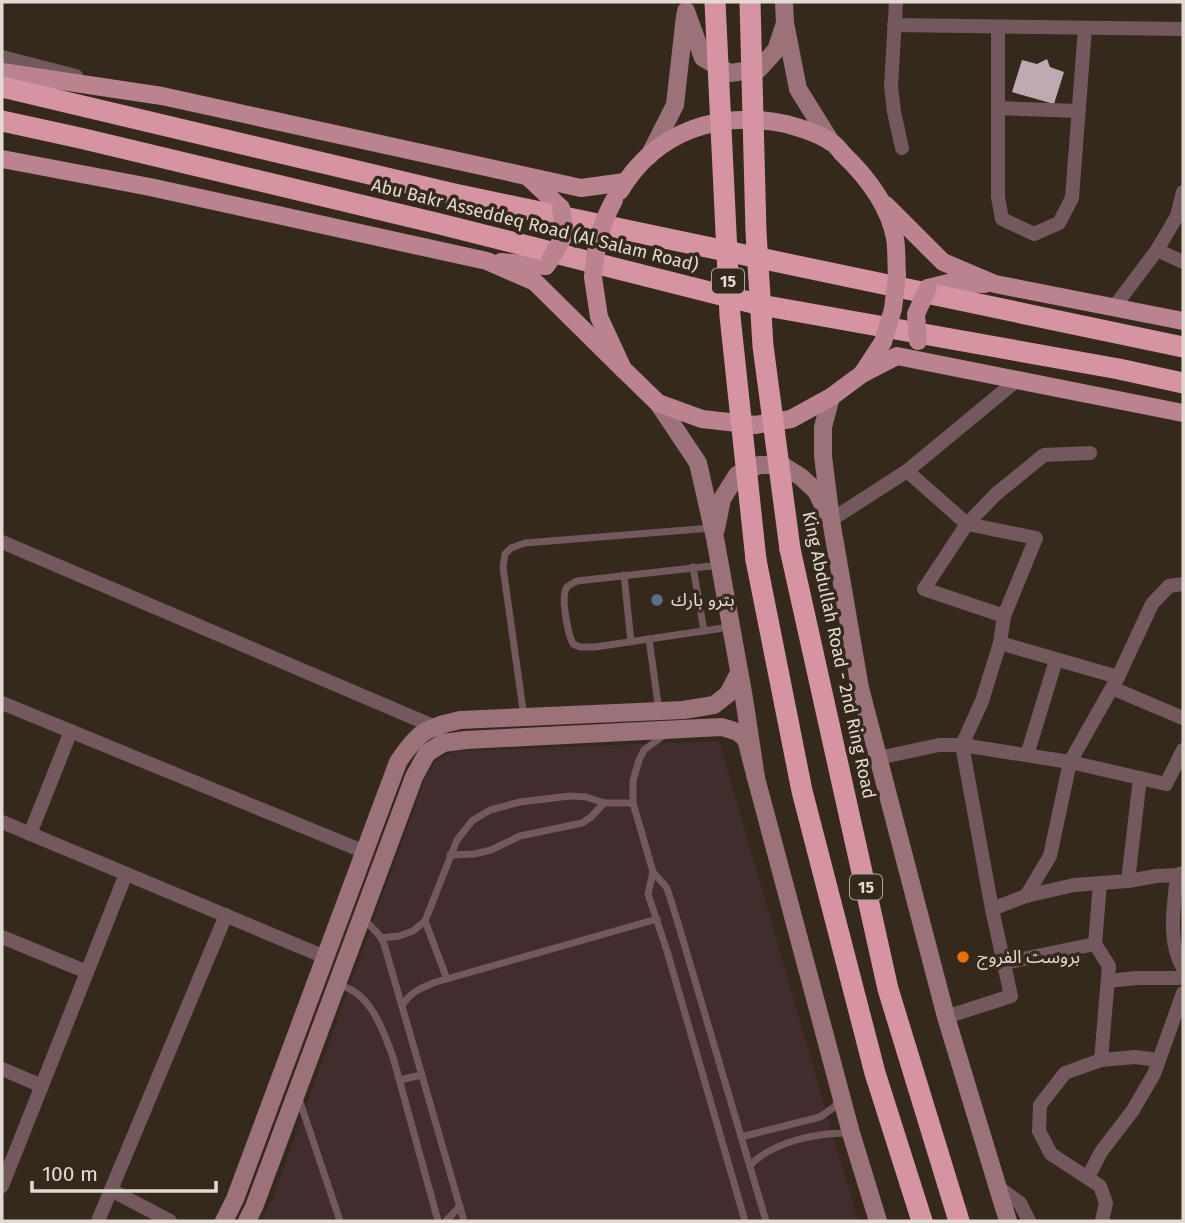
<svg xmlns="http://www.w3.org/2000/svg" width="1185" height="1223" viewBox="0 0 1185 1223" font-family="'Fira Sans','Noto Sans Arabic',sans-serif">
  <rect width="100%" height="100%" fill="#35291c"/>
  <path fill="#412d2d" d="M719 741 858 1221H261L272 1200 424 781 437 759 458 751Z"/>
  <path fill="#bfa9b3" d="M1047 59 1050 67 1064 72 1054 104 1012 92 1022 60 1037 64Z"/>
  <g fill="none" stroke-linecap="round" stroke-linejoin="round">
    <g stroke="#73585e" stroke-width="7">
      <path d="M720 565 577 581C576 581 568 586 567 587 560 596 568 634 573 644L580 647H595L730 627"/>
      <path d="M693 567 704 631"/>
      <path d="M624 575 631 642"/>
      <path d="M649 639 659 711"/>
      <path d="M524 717 503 567 505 554 511 548 525 543 712 528"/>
      <path d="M663 736 644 750 639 760 633 781V803L653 872 667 888 678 923 766 1221"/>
      <path d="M450 855 474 854 491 850 520 836 582 823 591 817 604 803"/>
      <path d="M653 872 648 894 667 951 745 1221"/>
      <path d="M364 919 380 936 384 944 464 1221"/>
      <path d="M425 921 447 979"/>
      <path d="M381 938 399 936 413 931 425 921 457 840 472 821 490 810 520 802 570 796 586 797 604 803H633"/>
      <path d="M337 985C370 990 383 1030 393 1057L438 1221"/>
      <path d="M402 1006C410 992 421 988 436 982L657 919"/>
      <path d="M400 1080 421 1075"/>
      <path d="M298 1096 340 1221"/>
      <path d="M741 1137 820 1117 833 1108 839 1101"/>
      <path d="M750 1165C773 1142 818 1132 850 1133"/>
      <path d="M446 1221 460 1206"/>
    </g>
    <g stroke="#73585e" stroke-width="14">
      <path d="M896 2 891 86 894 112 902 148"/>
      <path d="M894 25 1183 29"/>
      <path d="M998 27V197L1002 219 1034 234 1059 223 1072 198 1085 28"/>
      <path d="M2 57 76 76"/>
      <path d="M998 108 1078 111"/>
      <path d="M1157 250 1183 262"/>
      <path d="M1115 306 1157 250 1177 216 1183 192"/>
      <path d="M907 471 967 524 1036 538 1004 616 1000 643 982 701 962 745 992 909 1011 996 946 1017"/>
      <path d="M831 520 907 471 1016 381"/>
      <path d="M2 542 433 726"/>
      <path d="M1004 616 924 589 967 524 996 494 1044 455 1090 453"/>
      <path d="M1000 643 1118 677"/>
      <path d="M1112 688 1183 718"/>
      <path d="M2 703 365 852"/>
      <path d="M1027 755 1056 660"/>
      <path d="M878 758 939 745H962L1070 762 1166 784 1183 750"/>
      <path d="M2 822 325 957"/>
      <path d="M30 834 71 731"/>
      <path d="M1177 875C1174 907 1167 940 1183 968"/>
      <path d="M1128 881 1140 778"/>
      <path d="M1100 883 1095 944 1109 966 1101 1060"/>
      <path d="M1026 896 1050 856 1070 762 1118 677 1152 604 1169 586 1183 584"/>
      <path d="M992 909 1026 896 1074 885 1128 881 1156 876 1177 875 1183 873"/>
      <path d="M2 937 87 972"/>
      <path d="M1004 963 1095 944"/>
      <path d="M1108 981 1137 978H1183"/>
      <path d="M2 1069 42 1086"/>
      <path d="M1088 1177 1101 1152 1133 1110 1154 1074 1183 993"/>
      <path d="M2 1186 126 874"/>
      <path d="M998 1187 1020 1203 1029 1221"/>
      <path d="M111 1190 170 1221"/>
      <path d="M98 1221 226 915"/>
      <path d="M1102 1221 1106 1203 1100 1186 1051 1154 1039 1131 1040 1105 1065 1073 1101 1060 1135 1057 1159 1060"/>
    </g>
    <g stroke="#9b717a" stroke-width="18">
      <path d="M784 2 785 23 798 89 831 142"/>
      <path d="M686 11 703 58 730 73 759 69 776 50 785 23"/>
      <path d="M649 156 675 105 685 16"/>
      <path d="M831 397 823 427V456L831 520 860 688 946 1017 1008 1221"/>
      <path d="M658 403 698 463 715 538 744 698 756 778 851 1133 878 1221"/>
      <path d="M716 529 722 499 737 475 759 465H782L801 477 816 491 826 511"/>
      <path d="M224 1221 235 1199 398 762C418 732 425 728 460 720L683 710 714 705 728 694 739 673"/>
      <path d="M247 1221 254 1207 414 777 427 753 443 743 466 740 722 727 738 732 746 739 756 778"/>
    </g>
    <g stroke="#ba838f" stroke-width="18">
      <path d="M2 72 162 96 581 188 625 182"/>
      <path d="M2 159 150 187 487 261 535 282 623 369"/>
      <path d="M528 177 561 208"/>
      <path d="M620 191C656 130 720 110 786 124 801 128 818 133 831 142 835 144 839 149 842 153 865 175 889 205 895 238 897 250 896 263 897 275"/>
      <path d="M886 205 943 262 995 284 1183 321"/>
      <path d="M501 262 546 266 550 260"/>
      <path d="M593 277 599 317 623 369 658 403 702 419 755 425 791 419 831 397 862 374 883 342"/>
      <path d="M928 288 948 283 985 284"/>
      <path d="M862 374 897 356 1183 413"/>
    </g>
    <g stroke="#d694a3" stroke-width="21">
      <path d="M2 87 450 193 1183 347"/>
      <path d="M2 121 80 138 440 224 761 305 1119 369 1183 383"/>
      <path d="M790 549 888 989 959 1221"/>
      <path d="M756 560 802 791 875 1073 922 1221"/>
    </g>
    <g stroke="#ba838f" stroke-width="18">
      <path d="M550 260 565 234 561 208"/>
      <path d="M593 277C596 246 599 228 614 200"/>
      <path d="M918 341 916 314 928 288"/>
      <path d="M883 342 893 309 897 275"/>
    </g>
    <g stroke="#d694a3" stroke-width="21">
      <path d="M715 2 730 316 756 560"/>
      <path d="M750 2 756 232 763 346 790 549"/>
    </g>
  </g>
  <circle fill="#5c6f8a" stroke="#35291c" stroke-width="2.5" cx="657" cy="600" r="7"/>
  <circle fill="#e8710a" stroke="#35291c" stroke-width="2.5" cx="963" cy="957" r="7"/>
  <g text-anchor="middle" stroke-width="7" stroke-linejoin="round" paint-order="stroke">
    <g fill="#35291c" stroke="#afa69c" stroke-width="2">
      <rect x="712" y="268.5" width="32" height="25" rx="5"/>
      <rect x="850" y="874.5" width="32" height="25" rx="5"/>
    </g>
    <g font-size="16" font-weight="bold" fill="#e3dbd3">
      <text x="728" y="287">15</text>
      <text x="866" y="893">15</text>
    </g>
    <g font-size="18" fill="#e3dbd3" stroke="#35291c">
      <text transform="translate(535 225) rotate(14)" y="6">Abu Bakr Asseddeq Road (Al Salam Road)</text>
      <text transform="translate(839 655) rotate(78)" y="6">King Abdullah Road - 2nd Ring Road</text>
    </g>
    <g font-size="18" fill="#e3dbd3" stroke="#35291c" text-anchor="start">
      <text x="671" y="606">بترو بارك</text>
      <text x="977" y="963">بروست الفروج</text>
    </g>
  </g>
  <rect width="1185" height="1223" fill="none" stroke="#e3dbd3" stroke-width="7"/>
  <path d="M32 1181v10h184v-10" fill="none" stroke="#e3dbd3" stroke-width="3.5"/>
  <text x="42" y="1181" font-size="21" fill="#e3dbd3" stroke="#35291c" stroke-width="5" paint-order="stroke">100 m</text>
</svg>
